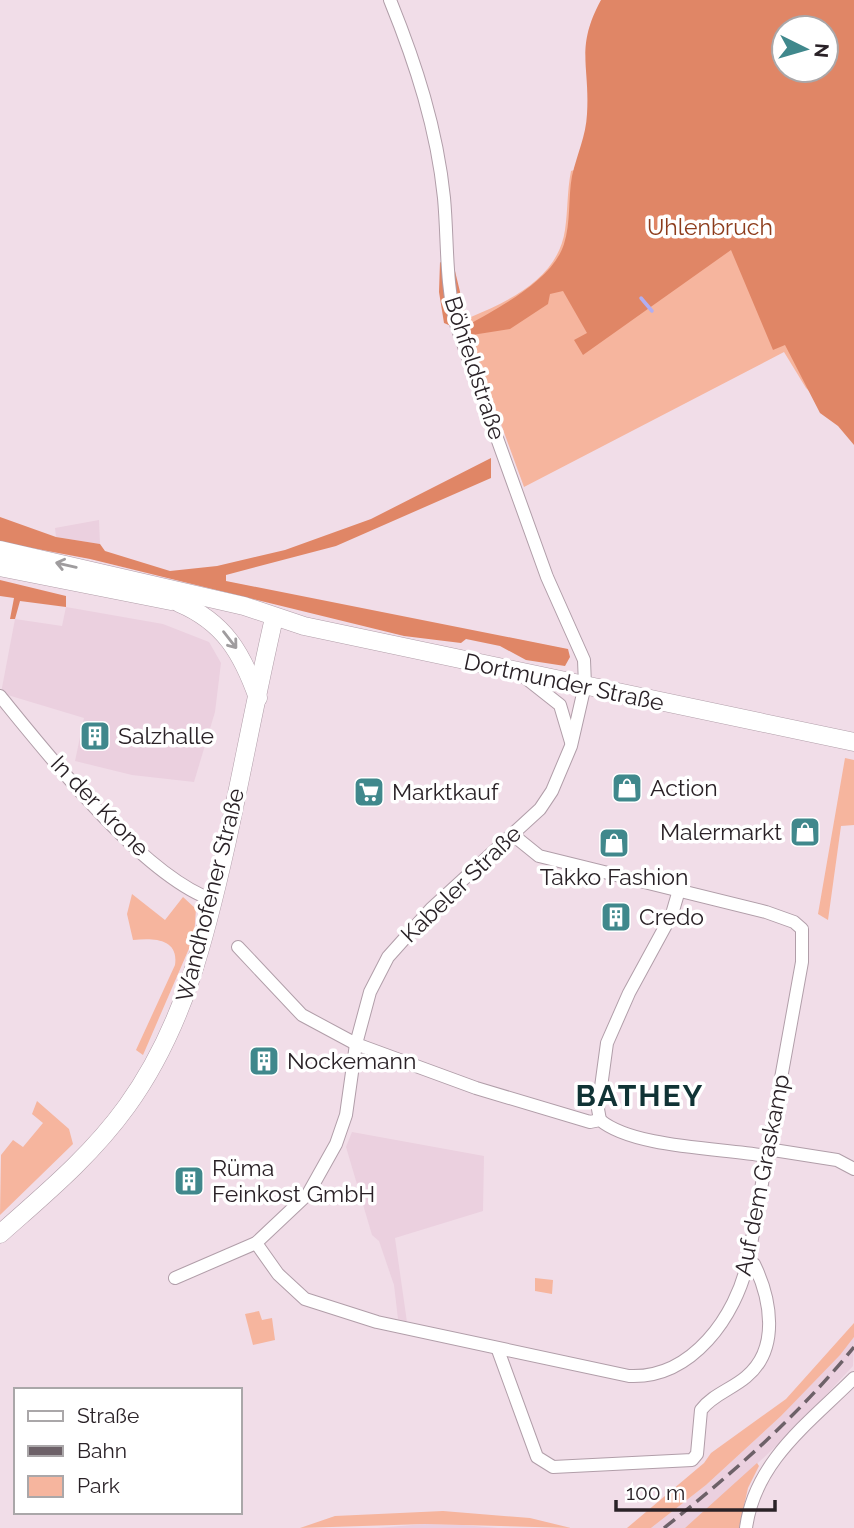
<svg xmlns="http://www.w3.org/2000/svg" width="854" height="1528" viewBox="0 0 854 1528" font-family="Raleway,sans-serif">
  <rect width="100%" height="100%" fill="#f1dde8"/>
  <g fill="#ebd0df">
    <path d="M99 520 100 544 56 537 55 528Z"/>
    <path d="M66 607 163 624 209 642 221 663 215 712 194 782 132 775 75 761 84 718 1 693 15 619 62 626Z"/>
    <path d="M352 1132 484 1156 483 1211 395 1238 407 1322 398 1319 394 1285 379 1241 372 1235 346 1147Z"/>
    <path d="M854 1337 853 1366 795 1428 723 1496 685 1528H651L706 1485 781 1416Z"/>
    <path d="M425 1524 462 1525 498 1528H377Z"/>
  </g>
  <g fill="#f6b59e" fill-rule="evenodd">
    <path d="M854 0 841 421 806 388 784 352 524 487 468 334 471 317C511 300 558 278 565 230 568 210 567 191 571 171L577 169 588 151 603 27ZM784 28H826V70H784Z"/>
    <path d="M845 758 854 760V825L841 826 828 920 818 914Z"/>
    <path d="M132 894 165 920 183 897 196 909 194 937 143 1055 136 1050 175 965C179 938 153 938 133 940L127 914Z"/>
    <path d="M37 1101 69 1129 73 1144 0 1215 1 1155 13 1140 23 1147 43 1123 32 1114Z"/>
    <path d="M535 1278 553 1280 552 1294 535 1291Z"/>
    <path d="M259 1311 262 1320 272 1318 275 1340 253 1345 245 1314Z"/>
    <path d="M854 1323V1337L840 1355 781 1416 706 1485 651 1528H627L704 1463 711 1453 786 1399Z"/>
    <path d="M757 1463 759 1466 748 1488 739 1528H685Z"/>
    <path d="M443 1511 530 1518 571 1528 425 1524 300 1528 335 1516Z"/>
  </g>
  <g fill="#e08666" fill-rule="evenodd">
    <path d="M601 0H854V445L838 426 820 413 785 345 773 350 731 250 583 355 574 340 587 333 563 291 550 294 548 304 510 329 472 335 444 323 439 292 440 262 455 271 468 325C498 308 553 280 564 244 571 222 568 198 572 176 577 154 586 136 587 114 590 65 575 48 601 0ZM784 28H826V70H784Z"/>
    <path d="M491 458V478L336 546 226 575V581L568 649 570 657 565 666 526 660 500 646 466 639 461 643 404 636 90 559 0 542V517L56 537 100 544 105 551 170 571 217 566 285 550 371 519Z"/>
    <path d="M0 580 66 596V607L20 601 15 619H10L14 598 0 596Z"/>
  </g>
  <g fill="none" stroke-linecap="round" stroke-linejoin="round">
    <path stroke="#b1aef2" stroke-width="3.5" d="M641 298 652 311"/>
    <g stroke="#b19ea9" stroke-width="14">
      <g id="minor">
        <path d="M522 675 560 705 571 742"/>
        <path d="M0 696C48 755 143 876 213 900"/>
        <path d="M238 947 302 1015 356 1044 476 1088 590 1122 600 1120C633 1148 722 1148 766 1156"/>
        <path d="M600 1120 598 1109 607 1043 629 993 672 914 679 890"/>
        <path d="M767 1149 837 1160 854 1169"/>
        <path d="M256 1243 278 1274 305 1299 377 1322 629 1376C692 1379 736 1316 748 1261L802 962V929L794 922 766 912 539 856 513 835"/>
        <path d="M175 1278 256 1243 308 1194 336 1144 346 1115 356 1044 370 992 388 957 431 909 540 809 552 791 571 746 585 685 584 660 547 577 457 327C445 284 448 241 444 198 437 129 416 64 390 0"/>
        <path d="M498 1350 537 1457 553 1467 692 1460 697 1454 701 1410C712 1395 732 1389 746 1377 780 1349 771 1299 754 1264L748 1261"/>
        <path d="M746 1528C755 1461 809 1423 854 1378"/>
      </g>
    </g>
    <g stroke="#b19ea9" stroke-width="19">
      <g id="secondary">
        <path d="M0 550 244 606 304 626 854 742"/>
        <path d="M0 567 171 601"/>
        <path d="M179 603C224 622 242 653 258 698"/>
        <path d="M0 1234C45 1194 91 1156 127 1106 184 1027 206 935 227 841 243 767 257 692 274 618"/>
      </g>
    </g>
    <use href="#minor" stroke="#fff" stroke-width="12"/>
    <use href="#secondary" stroke="#fff" stroke-width="18"/>
    <path stroke="#6d6168" stroke-width="3.5" stroke-dasharray="14 7" stroke-linecap="butt" d="M664 1528C732 1474 799 1415 854 1347"/>
  </g>
  <defs><path id="oneway-shaft" d="M-6 0H5M1.5-3L5.5 0L1.5 3" fill="none" stroke-width="1.6" stroke-linecap="round" stroke-linejoin="round" transform="scale(1.75)"/></defs>
  <g stroke="#9f9c9e">
    <use href="#oneway-shaft" transform="translate(66 565) rotate(-167)"/>
    <use href="#oneway-shaft" transform="translate(230 640) rotate(52)"/>
  </g>
  <defs>
    <g id="building-square" transform="scale(1.575)"><rect x="-9" y="-9" width="18" height="18" rx="4" fill="#40888c" stroke="#fff"/><path d="M-4-6H4V6H1V3H-1V6H-4ZM-2.5-4.3h1.7v1.8h-1.7ZM.8-4.3h1.7v1.8H.8ZM-2.5-1h1.7V.8h-1.7ZM.8-1h1.7V.8H.8Z" fill="#fff"/></g>
    <g id="shop-square" transform="scale(1.575)"><rect x="-9" y="-9" width="18" height="18" rx="4" fill="#40888c" stroke="#fff"/><path d="M-5-2.5h2.3a2.7 3.5 0 0 1 5.4 0H5L5.5 6h-11ZM-1.5-2.5h3a1.5 2.3 0 0 0-3 0Z" fill="#fff"/></g>
    <g id="supermarket-square" transform="scale(1.575)"><rect x="-9" y="-9" width="18" height="18" rx="4" fill="#40888c" stroke="#fff"/><path d="M-6-5.5h2.5l.6 2H6L4.5 2H-2.5L-4.4-4H-6ZM-1.5 3.2a1.3 1.3 0 1 0 .1 0ZM3 3.2a1.3 1.3 0 1 0 .1 0Z" fill="#fff"/></g>
  </defs>
  <g fill-rule="evenodd">
    <use href="#building-square" x="95" y="736"/>
    <use href="#shop-square" x="627" y="788"/>
    <use href="#supermarket-square" x="369" y="792"/>
    <use href="#shop-square" x="805" y="832"/>
    <use href="#shop-square" x="614" y="843"/>
    <use href="#building-square" x="616" y="917"/>
    <use href="#building-square" x="264" y="1061"/>
    <use href="#building-square" x="189" y="1181"/>
  </g>
  <g text-anchor="middle" stroke-width="7" stroke-linejoin="round" paint-order="stroke">
    <g font-size="23" fill="#8d3c1c" stroke="#fff">
      <text x="710" y="235">Uhlenbruch</text>
    </g>
    <g font-size="23" fill="#2a2227" stroke="#fff">
      <text transform="translate(475 368) rotate(72)" y="8">Böhfeldstraße</text>
      <text transform="translate(564 682) rotate(12)" y="8">Dortmunder Straße</text>
      <text transform="translate(100 806) rotate(46)" y="8">In der Krone</text>
      <text transform="translate(461 884) rotate(-44)" y="8">Kabeler Straße</text>
      <text transform="translate(210 895) rotate(-76)" y="8">Wandhofener Straße</text>
      <text transform="translate(762 1175) rotate(-79)" y="8">Auf dem Graskamp</text>
    </g>
    <g font-size="23" fill="#2a2227" stroke="#fff" text-anchor="start">
      <text x="118" y="744">Salzhalle</text>
      <text x="650" y="796">Action</text>
      <text x="392" y="800">Marktkauf</text>
      <text x="782" y="840" text-anchor="end">Malermarkt</text>
      <text x="614" y="885" text-anchor="middle">Takko Fashion</text>
      <text x="639" y="925">Credo</text>
      <text x="287" y="1069">Nockemann</text>
      <text x="212" y="1176">Rüma<tspan x="212" dy="26">Feinkost GmbH</tspan></text>
    </g>
    <g font-size="30" font-weight="bold" letter-spacing="2" fill="#103335" stroke="#fff">
      <text x="640" y="1106">BATHEY</text>
    </g>
  </g>
  <rect x="14" y="1388" width="228" height="126" fill="#ffffff" stroke="#aaa7a9" stroke-width="2"/>
  <rect x="28" y="1411" width="35" height="10" fill="#ffffff" stroke="#aaa7a9" stroke-width="2"/>
  <text x="77" y="1423" font-size="21" fill="#2a2227">Straße</text>
  <rect x="28" y="1446" width="35" height="10" fill="#6d6168" stroke="#aaa7a9" stroke-width="2"/>
  <text x="77" y="1458" font-size="21" fill="#2a2227">Bahn</text>
  <rect x="28" y="1476" width="35" height="21" fill="#f6b59e" stroke="#aaa7a9" stroke-width="2"/>
  <text x="77" y="1493" font-size="21" fill="#2a2227">Park</text>
  <g transform="translate(805 49) rotate(95)"><circle r="33" fill="#ffffff" stroke="#aaa7a9" stroke-width="2"/>
  <path d="M0-5L12 26L0 18L-12 26Z" fill="#40888c"/>
  <text y="-10" font-size="19" font-weight="bold" text-anchor="middle" fill="#2a2227">N</text>
  </g>
  <path d="M616 1500v10h159v-10" fill="none" stroke="#2a2227" stroke-width="3.5"/>
  <text x="626" y="1500" font-size="21" fill="#2a2227" stroke="#ffffff" stroke-width="5" paint-order="stroke">100 m</text>
</svg>
